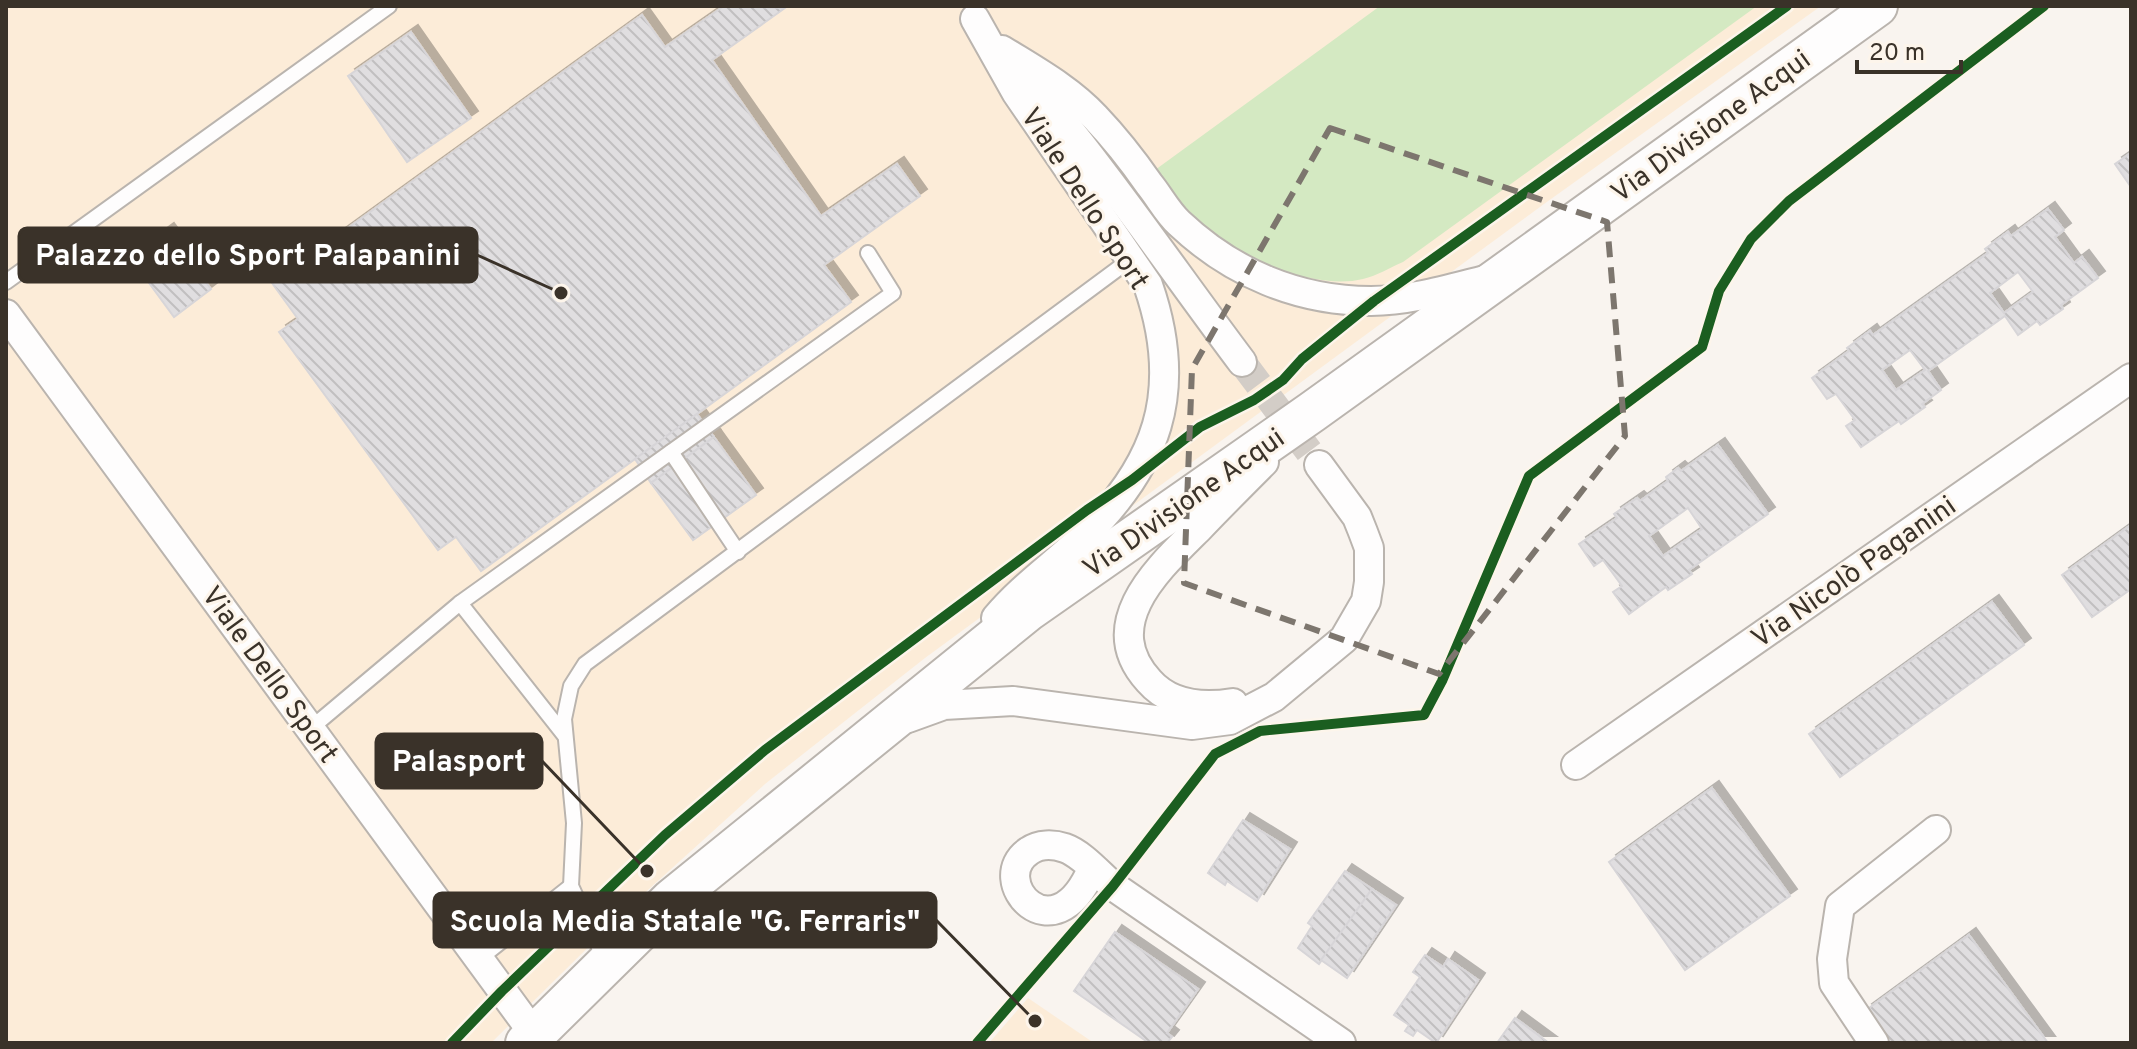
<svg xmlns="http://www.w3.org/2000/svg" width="2137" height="1049" viewBox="0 0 2137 1049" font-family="Overpass,sans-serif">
  <defs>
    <pattern id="building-back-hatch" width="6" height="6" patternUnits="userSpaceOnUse" patternTransform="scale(2)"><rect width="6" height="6" fill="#e0dee0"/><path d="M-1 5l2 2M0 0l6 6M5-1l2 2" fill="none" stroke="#c1bfc0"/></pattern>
    <filter id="shadow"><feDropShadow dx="7" dy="-7" stdDeviation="0" flood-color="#0004"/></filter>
  </defs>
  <rect width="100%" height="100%" fill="#f9f4ef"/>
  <g fill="#fcecd8">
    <path d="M6 6H1821L1544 204 925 658 765 784 628 908 491 1043H6Z"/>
    <path d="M1028 998 1094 1043H989Z"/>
  </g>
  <path fill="#d4e9c2" d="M1380 6H1757L1403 262C1391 267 1377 276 1363 279 1311 292 1224 252 1188 216 1175 203 1165 185 1155 170Z"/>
  <g fill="url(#building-back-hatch)" stroke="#d7d5d8" stroke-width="2" fill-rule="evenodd" filter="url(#shadow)">
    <path d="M724 6 785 8 712 60 821 216 897 164 920 196 824 265 851 302 481 571 456 537 438 550 279 332 298 319 272 283 642 15 665 47Z"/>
    <path d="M411 32 471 118 407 162 348 76Z"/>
    <path d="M2131 153V187L2115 164Z"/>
    <path d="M2048 209 2064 230 2055 237 2074 263 2082 257 2098 278 2061 305 2063 309 2040 325 2037 321 2018 335 2005 316 1928 371 1941 390 1922 404 1925 407 1901 424 1899 421 1861 447 1846 426 1855 420 1836 394 1827 399 1812 378 1849 351 1847 348 1870 331 1873 335 1988 253 1985 249 2008 232 2011 236ZM2018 272 2033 292 2004 313 1990 293ZM1910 350 1925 370 1896 390 1882 370Z"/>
    <path d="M167 230 211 289 174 317 130 257Z"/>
    <path d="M697 414 714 437 651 483 635 459Z"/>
    <path d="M714 437 756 495 693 540 651 483Z"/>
    <path d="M1718 445 1768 514 1689 570 1692 574 1668 590 1666 587 1629 614 1613 592 1622 586 1603 560 1594 566 1579 544 1617 518 1614 514 1637 498 1640 501 1668 481 1666 477 1678 468 1681 471ZM1688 508 1702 529 1663 556 1649 536Z"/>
    <path d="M2131 525V589L2092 617 2062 575Z"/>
    <path d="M1992 602 2024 645 1840 777 1809 734Z"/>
    <path d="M1712 788 1790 896 1685 970 1609 862Z"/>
    <path d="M1243 820 1290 849 1257 901 1227 881 1225 885 1208 873Z"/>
    <path d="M1345 871 1372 889 1319 964 1298 948 1312 926 1308 923Z"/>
    <path d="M1372 889 1396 905 1347 978 1321 960Z"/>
    <path d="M1115 932 1198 989 1167 1033 1172 1037 1167 1043H1149L1074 991Z"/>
    <path d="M1969 935 2048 1043H1889L1865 1011Z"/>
    <path d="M1425 955 1443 967 1448 959 1478 980 1436 1043 1417 1030 1413 1036 1405 1031 1409 1025 1394 1015 1420 977 1413 972Z"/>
    <path d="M1515 1018 1549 1043H1497Z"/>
  </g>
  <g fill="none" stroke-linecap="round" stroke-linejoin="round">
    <path stroke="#d3cdc7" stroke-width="28" stroke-dasharray="28 14" stroke-linecap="butt" d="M1242 362 1319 465"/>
    <g stroke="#bab4ae" stroke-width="18">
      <g id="service">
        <path d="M6 282 389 6"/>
        <path d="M671 452 738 552"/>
        <path d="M460 603 893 293 868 253"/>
        <path d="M310 729 460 603 565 736"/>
        <path d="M479 959 571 886"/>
        <path d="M605 960 571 886 574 823 564 719 571 686 585 664 1131 259"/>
      </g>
    </g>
    <g stroke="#bab4ae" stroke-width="32">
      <g id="minor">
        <path d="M975 19 1016 92 1148 285C1185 392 1158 467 1077 543 1050 568 1020 589 996 618"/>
        <path d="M1002 50C1034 70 1069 89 1095 117 1115 138 1133 161 1149 184 1159 196 1167 212 1179 223 1232 273 1298 301 1371 301 1409 301 1449 289 1485 280"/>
        <path d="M1022 73C1102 165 1169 265 1242 362"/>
        <path d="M6 314 534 1034"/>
        <path d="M1233 703C1202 708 1170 705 1149 681 1096 623 1160 567 1200 527 1221 505 1242 484 1264 462"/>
        <path d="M908 718 944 705 1013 701 1192 725 1230 720 1274 697 1344 639 1366 601 1369 582V548L1363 532 1357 517 1319 465"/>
        <path d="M1576 765 2131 378"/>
        <path d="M1092 869C1053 959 986 879 1029 851 1039 844 1053 844 1065 848 1082 854 1099 874 1113 886L1341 1043"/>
        <path d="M1874 1043 1834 983 1832 959 1840 906 1936 830"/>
      </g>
    </g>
    <g stroke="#bab4ae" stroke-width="44">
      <path id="secondary" d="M526 1043 672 899 1029 610 1312 412 1877 6"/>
    </g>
    <use href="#service" stroke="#fefdfd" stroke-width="14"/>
    <use href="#minor" stroke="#fefdfd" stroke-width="28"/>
    <use href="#secondary" stroke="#fefdfd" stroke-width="40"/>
    <g stroke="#fdf5eb" stroke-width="15">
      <g id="cycleway">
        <path d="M452 1043 502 991 665 835 765 750 1087 510 1132 480 1200 427 1254 400 1283 380 1302 359 1374 301 1787 6"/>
        <path d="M977 1043 1113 886 1215 754 1260 731 1424 715 1442 681 1529 476 1702 347 1719 291 1751 239 1789 201 2044 6"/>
      </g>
    </g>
    <use href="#cycleway" stroke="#1b5e20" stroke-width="10"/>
  </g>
  <path fill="none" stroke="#7d766e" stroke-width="6" stroke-dasharray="16 10" stroke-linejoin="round" d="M1330 128 1607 222 1625 436 1439 674 1184 583 1192 369Z"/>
  <g text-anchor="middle" stroke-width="6" stroke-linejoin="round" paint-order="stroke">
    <g font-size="28" fill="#3a3229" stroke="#fdf5eb">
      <text transform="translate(1710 125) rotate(-36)" y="10">Via Divisione Acqui</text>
      <text transform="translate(1086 198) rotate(57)" y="10">Viale Dello Sport</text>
      <text transform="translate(1183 502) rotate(-35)" y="10">Via Divisione Acqui</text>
      <text transform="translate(1853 571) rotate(-35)" y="10">Via Nicolò Paganini</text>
      <text transform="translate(271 674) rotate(54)" y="10">Viale Dello Sport</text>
    </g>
  </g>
  <path fill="none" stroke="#3a3229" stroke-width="3" d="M561 293L477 255M647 871L542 761M1035 1021L936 920"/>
  <g fill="#3a3229" stroke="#fdf5eb" stroke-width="3">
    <circle cx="561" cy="293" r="8"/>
    <circle cx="647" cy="871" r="8"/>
    <circle cx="1035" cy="1021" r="8"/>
  </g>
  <g fill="#3a3229" stroke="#3a3229" stroke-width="3">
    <rect x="19" y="228" width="458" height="54" rx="8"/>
    <rect x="376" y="734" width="166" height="54" rx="8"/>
    <rect x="434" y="893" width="502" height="54" rx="8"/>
  </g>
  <g font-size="30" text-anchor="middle" font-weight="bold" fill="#fff">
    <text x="248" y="265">Palazzo dello Sport Palapanini</text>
    <text x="459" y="771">Palasport</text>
    <text x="685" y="931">Scuola Media Statale "G. Ferraris"</text>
  </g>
  <rect width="2137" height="1049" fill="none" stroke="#3a3229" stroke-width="16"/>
  <path d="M1857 60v12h104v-12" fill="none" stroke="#3a3229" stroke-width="4"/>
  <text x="1869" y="60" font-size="24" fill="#3a3229" stroke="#fdf5eb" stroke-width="6" paint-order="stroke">20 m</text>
</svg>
